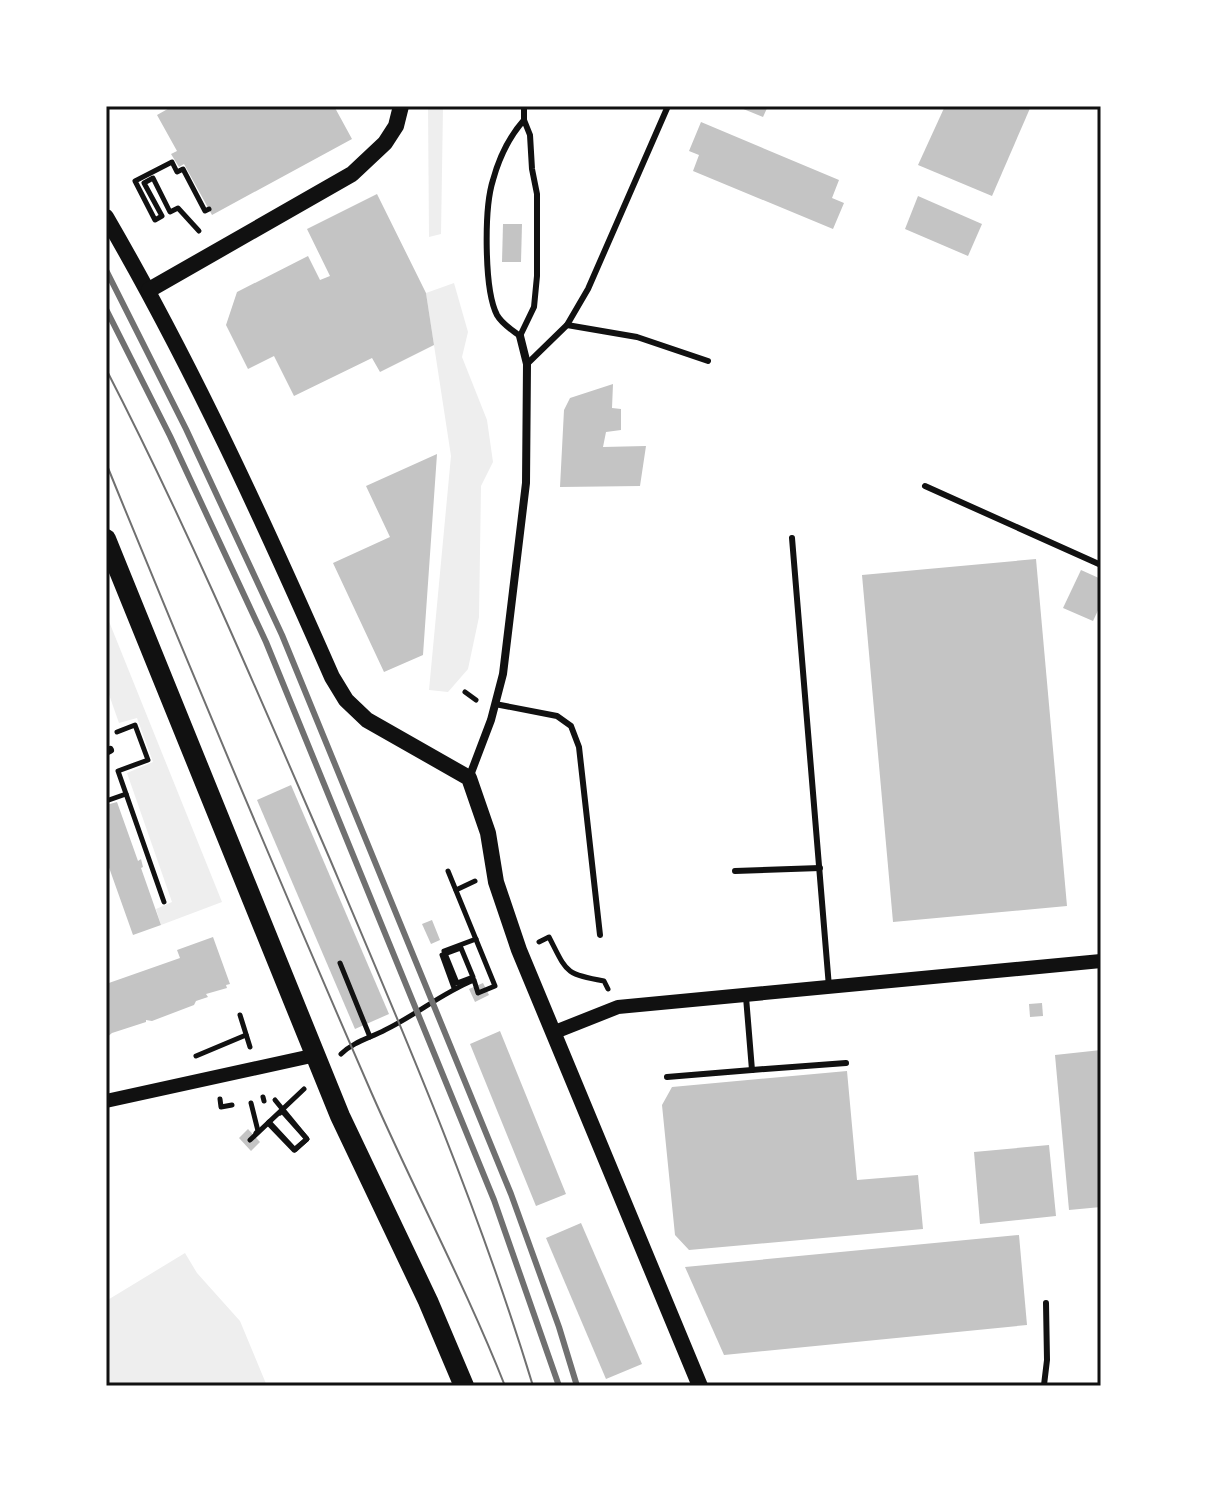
<svg xmlns="http://www.w3.org/2000/svg" width="1207" height="1492" viewBox="0 0 1207 1492" font-family="'Work Sans',sans-serif">
  <rect width="100%" height="100%" fill="#fff"/>
  <g fill="#eee">
    <path d="M428 106H443L441 234 429 237Z"/>
    <path d="M454 283 468 332 462 357 487 420 493 462 481 486 479 617 468 669 448 692 429 690 451 456 426 293Z"/>
    <path d="M106 614 222 902 161 925 156 909 172 902 127 773 153 762 137 718 119 723 106 686Z"/>
    <path d="M185 1253 197 1273 240 1321 267 1386H106V1301Z"/>
  </g>
  <g fill="#c4c4c4">
    <path d="M173 106H334L352 139 212 215 184 164 179 167 171 154 177 151 157 115Z"/>
    <path d="M736 106H768L763 117Z"/>
    <path d="M945 106H1031L992 196 918 165Z"/>
    <path d="M701 122 839 180 832 198 844 203 833 229 693 171 699 155 689 151Z"/>
    <path d="M377 194 426 293 434 345 380 372 372 358 294 396 274 356 248 369 226 325 237 292 308 256 320 280 330 276 307 229Z"/>
    <path d="M918 196 982 224 968 256 905 229Z"/>
    <path d="M503 224H522L521 262H502Z"/>
    <path d="M613 384 612 408 621 409V430L606 432 603 447 646 446 640 486 560 487 564 410 570 398Z"/>
    <path d="M437 454 423 655 384 672 333 563 390 537 366 486Z"/>
    <path d="M1036 559 1067 906 893 922 862 575Z"/>
    <path d="M1081 570 1101 579V604L1093 621 1063 608Z"/>
    <path d="M291 785 389 1014 355 1029 257 800Z"/>
    <path d="M117 802 138 861 141 859 143 867 141 868 161 925 133 935 106 859V805Z"/>
    <path d="M432 920 440 940 431 944 422 924Z"/>
    <path d="M213 937 230 984 226 985 227 988 206 994 208 997 196 1001 194 1005 152 1021 146 1020V1022L112 1033 106 1038V984L180 958 177 950Z"/>
    <path d="M483 983 489 995 475 1002 469 989Z"/>
    <path d="M1042 1003 1043 1016 1030 1017 1029 1004Z"/>
    <path d="M500 1031 566 1194 536 1206 470 1044Z"/>
    <path d="M1101 1050V1207L1069 1210 1055 1055Z"/>
    <path d="M847 1071 857 1180 918 1175 923 1229 689 1250 675 1235 662 1105 672 1087Z"/>
    <path d="M248 1129 260 1142 251 1151 239 1138Z"/>
    <path d="M1049 1145 1056 1216 980 1224 974 1152Z"/>
    <path d="M581 1223 642 1364 606 1379 546 1238Z"/>
    <path d="M1019 1235 1027 1325 724 1355 685 1267Z"/>
  </g>
  <g fill="none" stroke-linecap="round" stroke-linejoin="round">
    <g stroke="#111" stroke-width="5">
      <path d="M199 231 178 208 170 212 153 178 144 183 162 216 155 220 135 181 172 162 177 172 183 169 205 211 209 209"/>
      <path d="M465 692 476 700"/>
      <path d="M117 732 135 725 148 760 118 771 164 902"/>
      <path d="M106 801 126 794"/>
      <path d="M456 890 475 881"/>
      <path d="M539 942 549 937C567 972 564 974 604 981L608 989"/>
      <path d="M340 963 370 1037"/>
      <path d="M454 988 442 955 461 948 473 977 457 983 444 951 476 939"/>
      <path d="M240 1015 250 1047"/>
      <path d="M341 1054C353 1042 370 1038 385 1030 416 1015 442 993 474 980L478 993 495 986 448 871"/>
      <path d="M196 1056 246 1035"/>
      <path d="M263 1097 264 1101"/>
      <path d="M220 1099 221 1107 232 1105"/>
      <path d="M251 1103 258 1131 256 1133"/>
      <path d="M269 1122 295 1150 307 1139 275 1100"/>
      <path d="M268 1123 294 1150 307 1139 282 1111 280 1113"/>
      <path d="M250 1140 304 1089"/>
    </g>
    <g stroke="#111" stroke-width="6">
      <path d="M524 120C509 137 499 158 493 180 484 208 484 290 497 315 502 324 512 330 520 336L534 307 537 276V194L532 169 530 135 524 120V106"/>
      <path d="M567 325 637 337 708 361"/>
      <path d="M527 364 567 325 588 289 668 106"/>
      <path d="M925 486 1101 565"/>
      <path d="M792 538 829 987"/>
      <path d="M495 704 557 716 571 726 579 747 600 935"/>
      <path d="M735 871 820 868"/>
      <path d="M752 1070 846 1063"/>
      <path d="M667 1077 752 1070 746 997"/>
      <path d="M1044 1385 1047 1360 1046 1303"/>
      <path d="M1030 1386H1045"/>
    </g>
    <g stroke="#111" stroke-width="8">
      <path d="M106 752 110 750"/>
      <path d="M469 778 491 720 503 674 526 483 527 364 520 336"/>
    </g>
    <g stroke="#111" stroke-width="14">
      <path d="M555 1032 618 1007 1101 961"/>
      <path d="M106 1101 316 1055"/>
    </g>
    <g stroke="#111" stroke-width="16">
      <path d="M106 217C192 365 263 520 332 677L346 700 367 720 469 778 488 833 496 882 519 950 700 1386"/>
      <path d="M149 290 352 174 385 143 396 126 401 106"/>
    </g>
    <path stroke="#111" stroke-width="20" d="M106 539 340 1116 428 1301 464 1386"/>
    <g stroke="#707070" stroke-width="2">
      <path d="M106 369C188 528 258 693 329 857 403 1031 478 1205 533 1386"/>
      <path d="M106 463C192 674 281 885 372 1094 415 1192 466 1287 505 1386"/>
    </g>
    <g stroke="#707070" stroke-width="6">
      <path d="M106 270 186 429 282 635 511 1194 559 1327 577 1386"/>
      <path d="M106 309 170 436 266 642 494 1200 559 1386"/>
    </g>
  </g>
  <rect width="1207" height="1492" fill="none" stroke="#ffffff" stroke-width="216"/>
  <rect x="108" y="108" width="991" height="1276" fill="none" stroke="#111" stroke-width="3"/>
</svg>
